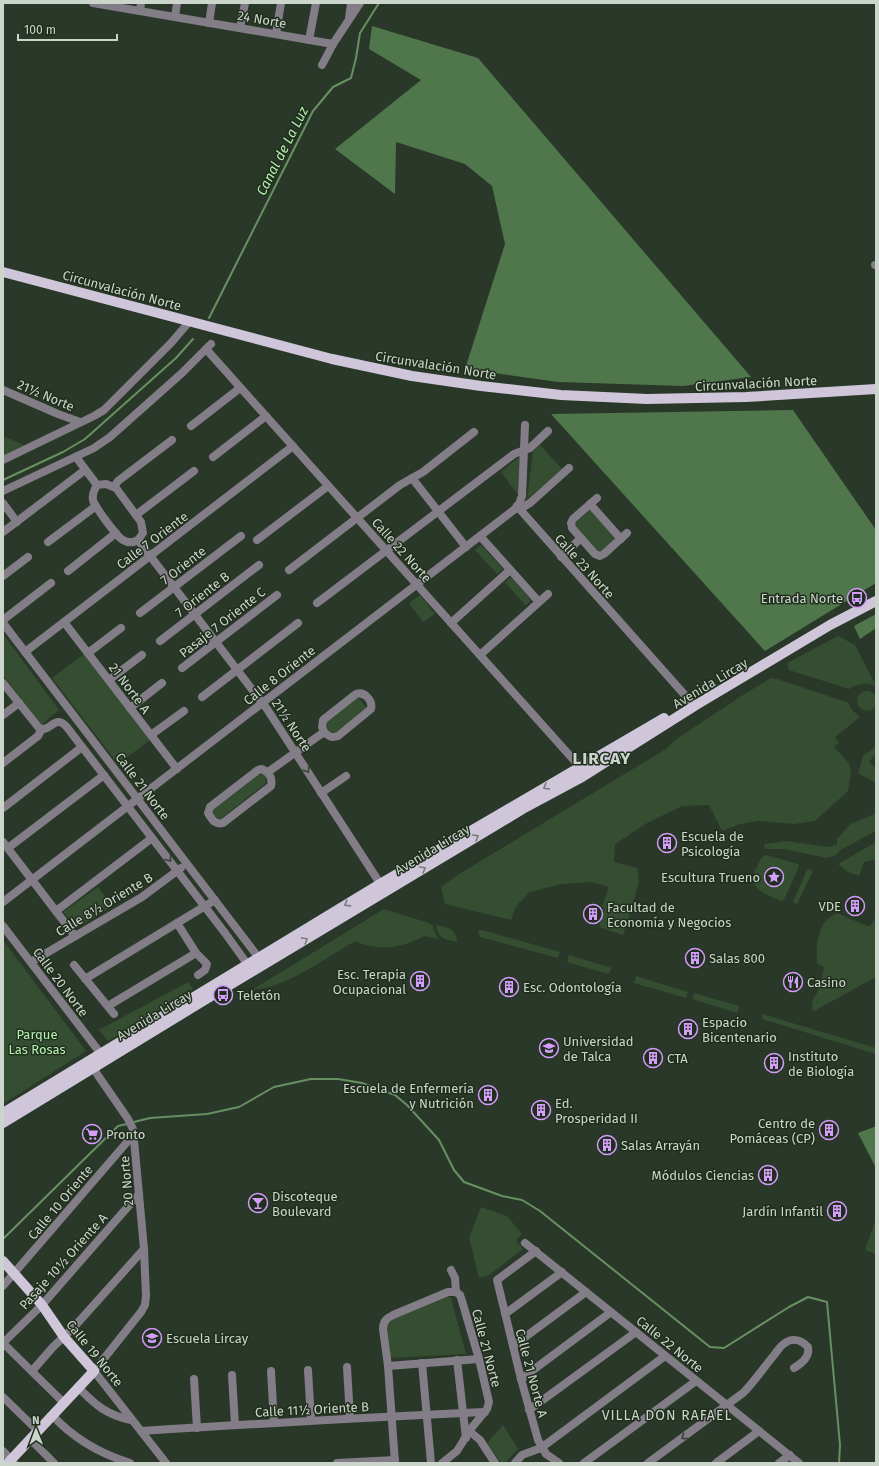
<svg xmlns="http://www.w3.org/2000/svg" width="879" height="1466" viewBox="0 0 879 1466" font-family="'Fira Sans',sans-serif">
  <rect width="100%" height="100%" fill="#293828"/>
  <g fill="#354e32">
    <path d="M3 436 24 445 3 456Z"/>
    <path d="M540 445 562 469 527 499 533 452Z"/>
    <path d="M520 456 518 495 501 472Z"/>
    <path d="M590 510 615 538 600 553 574 524Z"/>
    <path d="M481 545 503 569 497 574 475 550Z"/>
    <path d="M511 577 531 600 526 606 505 582Z"/>
    <path d="M420 595 435 614 423 622 409 603Z"/>
    <path d="M3 634 59 710 41 725 3 675Z"/>
    <path d="M838 636 855 645 876 686C865 681 859 684 849 689L789 670 787 663Z"/>
    <path d="M84 654 150 740 118 764 52 678Z"/>
    <path d="M771 678 777 679 849 703 852 710 860 717 835 737 839 743 834 747 849 763 851 772 848 791 815 821 794 824 759 821 740 824 722 831 709 805 682 806 647 823 615 844 614 862 637 868 639 883 623 935 599 927 605 908 602 907 609 887 592 882 561 884 530 892 516 906 511 920 445 904 441 887 459 874 666 749 675 740 743 695Z"/>
    <circle cx="867" cy="701" r="10"/>
    <path d="M357 697 368 709 335 733 325 730 326 720Z"/>
    <path d="M876 746V753L869 762 876 768V783L858 773 863 756Z"/>
    <path d="M267 774 265 784 219 820 210 811 255 775Z"/>
    <path d="M876 813V831L840 850 836 855 827 858 784 849H765L764 844 786 841 828 847 837 845V839L852 822 854 823Z"/>
    <path d="M876 842V859L864 862 859 876 848 872 838 864Z"/>
    <path d="M766 855 798 864 799 866 784 900 781 901C772 897 751 890 753 878 754 871 759 863 762 857Z"/>
    <path d="M810 869 813 871 797 904 793 902 807 870Z"/>
    <path d="M98 887 113 906 77 928 63 912Z"/>
    <path d="M384 909 429 923 432 925 438 939 424 936C403 948 378 952 355 941 324 959 288 987 252 990Z"/>
    <path d="M837 913 867 926H870L876 917V977L814 1011 812 1009 813 999 817 993 821 981 824 967 817 964C816 945 817 921 837 913Z"/>
    <path d="M436 925C447 927 457 929 457 942 445 939 438 939 436 925Z"/>
    <path d="M482 930 560 952 558 958 480 937 478 931Z"/>
    <path d="M3 940 86 1051 3 1104Z"/>
    <path d="M569 955 612 968 608 974 567 962Z"/>
    <path d="M636 976 688 992 686 998 634 983Z"/>
    <path d="M188 982 193 989 108 1041 99 1030Z"/>
    <path d="M694 993 739 1006 737 1013 692 999Z"/>
    <path d="M762 1014 876 1048V1054L762 1019Z"/>
    <path d="M481 1207 507 1216 522 1234 516 1240 523 1249 489 1275 479 1278 469 1237Z"/>
    <path d="M876 1219V1254L865 1250Z"/>
    <path d="M447 1297 451 1298 466 1354 389 1358 386 1326 391 1320Z"/>
    <path d="M503 1425 518 1449 505 1463H501L487 1443Z"/>
  </g>
  <g fill="#4f774b">
    <path d="M372 26 478 58 751 377 683 386 558 382 465 369 505 244 492 186 465 164 396 142 395 194 335 149 421 80 369 49Z"/>
    <path d="M793 410 876 530V583L765 651 551 414Z"/>
    <path d="M876 614V628L860 639 854 626Z"/>
    <path d="M874 1127H876V1166H875L858 1133Z"/>
  </g>
  <g fill="none" stroke-linecap="round" stroke-linejoin="round">
    <g stroke="#689063" stroke-width="2">
      <path d="M209 318 313 111 333 87 351 78 356 58 360 33 379 3"/>
      <path d="M3 480 63 452 85 439 176 358 193 339"/>
      <path d="M134 1122 150 1118 207 1114 239 1107 274 1087 311 1079H338L362 1083 395 1095 407 1105 439 1140 454 1170 464 1182 502 1196 522 1200 540 1211 710 1347 724 1348 789 1307 808 1297 827 1302 840 1445 839 1463"/>
      <path d="M3 1239 118 1126 127 1124"/>
    </g>
    <g stroke="#827d86" stroke-width="8">
      <path d="M93 3 333 44"/>
      <path d="M140 11 141 3"/>
      <path d="M175 17 177 3"/>
      <path d="M349 18 351 3"/>
      <path d="M209 23 212 3"/>
      <path d="M240 28 245 3"/>
      <path d="M276 34 281 3"/>
      <path d="M309 40 316 3"/>
      <path d="M322 65 333 44 360 3"/>
      <path d="M875 265H876"/>
      <path d="M206 349 580 767"/>
      <path d="M3 390 58 414 80 422"/>
      <path d="M191 426 240 388"/>
      <path d="M76 457 97 485"/>
      <path d="M213 457 266 416"/>
      <path d="M3 460 94 416 104 410 171 343 189 322"/>
      <path d="M412 478 466 547"/>
      <path d="M106 484 116 488 141 522 143 533 138 540C133 543 128 543 123 540 118 538 94 506 93 500 92 495 94 490 97 485Z"/>
      <path d="M114 487 118 481 172 440"/>
      <path d="M3 491 94 448 110 437 182 373 211 344"/>
      <path d="M597 498 573 519 571 523 572 528 595 554 600 556 604 554 627 533"/>
      <path d="M3 503 17 522"/>
      <path d="M590 504 621 539"/>
      <path d="M517 506 691 702"/>
      <path d="M517 506H525L530 503 569 468"/>
      <path d="M136 515 194 471"/>
      <path d="M3 532 85 470"/>
      <path d="M480 536 539 602"/>
      <path d="M138 540 267 709 383 888"/>
      <path d="M257 540 328 486"/>
      <path d="M48 542 96 506"/>
      <path d="M561 557 581 538"/>
      <path d="M289 570 400 485 423 472 474 432"/>
      <path d="M68 571 116 533"/>
      <path d="M3 576 28 557"/>
      <path d="M317 603 514 454 530 448 548 431"/>
      <path d="M140 613 241 536"/>
      <path d="M3 620 51 583"/>
      <path d="M64 622 177 769"/>
      <path d="M3 623 262 962"/>
      <path d="M451 623 510 570"/>
      <path d="M160 641 259 565"/>
      <path d="M25 652 293 446"/>
      <path d="M88 653 121 628"/>
      <path d="M480 655 548 594"/>
      <path d="M182 668 277 595"/>
      <path d="M109 680 142 655"/>
      <path d="M3 683 39 728C51 733 54 714 66 726L225 933 248 965"/>
      <path d="M202 697 298 623"/>
      <path d="M130 708 162 683"/>
      <path d="M3 715 19 703"/>
      <path d="M151 735 184 711"/>
      <path d="M3 763 38 736 42 729"/>
      <path d="M261 769C269 771 273 778 271 786L223 823C214 825 212 819 208 813L210 807 258 770Z"/>
      <path d="M268 772 324 732 322 727 323 720 356 694C365 691 373 701 371 709L338 736C332 738 329 737 324 732"/>
      <path d="M321 793 346 776"/>
      <path d="M3 808 82 747"/>
      <path d="M3 842 75 936"/>
      <path d="M8 848 104 775"/>
      <path d="M3 902 515 509 519 504 522 496 525 425"/>
      <path d="M56 911 152 838"/>
      <path d="M177 923 196 953 207 964 205 970 198 975"/>
      <path d="M3 926 101 1054"/>
      <path d="M31 962 142 897 181 868"/>
      <path d="M74 965 114 1014"/>
      <path d="M85 979 215 900"/>
      <path d="M108 1006 196 953"/>
      <path d="M94 1067 97 1074 128 1119 133 1129 144 1249 146 1296 145 1305 141 1312 94 1371 166 1463"/>
      <path d="M525 1243 799 1463"/>
      <path d="M536 1251 497 1280 521 1379 538 1440 546 1454 559 1463"/>
      <path d="M451 1270 455 1278 456 1292"/>
      <path d="M3 1286 134 1134"/>
      <path d="M505 1314 562 1272"/>
      <path d="M513 1346 586 1292"/>
      <path d="M457 1360 466 1438"/>
      <path d="M422 1363 431 1463"/>
      <path d="M388 1366 479 1359"/>
      <path d="M347 1367 350 1418"/>
      <path d="M308 1370 311 1420"/>
      <path d="M32 1371 53 1347 74 1327 144 1249"/>
      <path d="M271 1371 274 1423"/>
      <path d="M232 1375 235 1425"/>
      <path d="M194 1379 197 1428"/>
      <path d="M521 1379 611 1312"/>
      <path d="M78 1387C95 1405 107 1415 131 1420"/>
      <path d="M3 1397 38 1431"/>
      <path d="M64 1403 3 1343 42 1305 139 1194"/>
      <path d="M529 1410 636 1332"/>
      <path d="M52 1415C73 1438 101 1454 130 1463"/>
      <path d="M141 1431C255 1424 370 1417 485 1412"/>
      <path d="M469 1431 480 1440 495 1463"/>
      <path d="M31 1440 54 1463"/>
      <path d="M3 1451 14 1463"/>
      <path d="M337 1463 395 1460"/>
      <path d="M395 1463 388 1366 383 1329C383 1321 387 1318 393 1315L448 1292H456"/>
      <path d="M442 1463 457 1451 462 1443 469 1431 487 1409 489 1402 479 1359 462 1301 460 1295 456 1292"/>
      <path d="M515 1463 522 1455 541 1448 665 1356"/>
      <path d="M584 1463 696 1381"/>
      <path d="M648 1463 743 1393C755 1381 764 1367 775 1354 778 1350 781 1345 785 1343 793 1337 802 1341 808 1347 810 1357 802 1363 794 1368"/>
      <path d="M716 1463 759 1431"/>
      <path d="M779 1463 790 1455"/>
    </g>
    <g stroke="#d0c6d9" stroke-width="10">
      <path d="M3 272 332 359 412 376 481 386 561 395 647 399 746 397 876 389"/>
      <path d="M3 1113 380 884 664 718"/>
      <path d="M3 1123 203 1001 526 807 582 777 696 705 830 625 876 601"/>
      <path d="M3 1261 42 1305 64 1337 94 1371 8 1463"/>
    </g>
  </g>
  <defs><path id="oneway-chevron" d="M-2-3.5L2.5 0L-2 3.5" fill="none" stroke-width="1.6" stroke-linecap="round" stroke-linejoin="round"/></defs>
  <g stroke="#384238">
    <use href="#oneway-chevron" transform="translate(307 770) rotate(57)"/>
    <use href="#oneway-chevron" transform="translate(169 859) rotate(53)"/>
    <use href="#oneway-chevron" transform="translate(684 1437) rotate(144)"/>
  </g>
  <g stroke="#787a7c">
    <use href="#oneway-chevron" transform="translate(546 787) rotate(150)"/>
    <use href="#oneway-chevron" transform="translate(476 837) rotate(-31)"/>
    <use href="#oneway-chevron" transform="translate(423 869) rotate(-31)"/>
    <use href="#oneway-chevron" transform="translate(347 904) rotate(148)"/>
    <use href="#oneway-chevron" transform="translate(305 940) rotate(-31)"/>
  </g>
  <defs>
    <g id="bus-ring" transform="scale(1)"><circle r="9.5" fill="#202e1e" stroke="#d49cfb" stroke-width="1.5"/><path d="M-5-6H5V4H4V6H2V4H-2V6H-4V4H-5ZM-3.5-4V0h7V-4ZM-3.5 1.2v1.5H-2V1.2ZM2 1.2v1.5H3.5V1.2Z" fill="#d49cfb"/></g>
    <g id="building-ring" transform="scale(1)"><circle r="9.5" fill="#202e1e" stroke="#d49cfb" stroke-width="1.5"/><path d="M-4-6H4V6H1V3H-1V6H-4ZM-2.5-4.3h1.7v1.8h-1.7ZM.8-4.3h1.7v1.8H.8ZM-2.5-1h1.7V.8h-1.7ZM.8-1h1.7V.8H.8Z" fill="#d49cfb"/></g>
    <g id="sight-ring" transform="scale(1)"><circle r="9.5" fill="#202e1e" stroke="#d49cfb" stroke-width="1.5"/><path d="M0-6L1.8-2.2L6-1.7L2.9 1.2L3.7 5.4L0 3.3L-3.7 5.4L-2.9 1.2L-6-1.7L-1.8-2.2Z" fill="#d49cfb"/></g>
    <g id="restaurant-ring" transform="scale(1)"><circle r="9.5" fill="#202e1e" stroke="#d49cfb" stroke-width="1.5"/><path d="M-5-6h1v4h1v-4h1v4h1v-4h1v5L-1.5 .5V6h-2V.5L-5-1ZM5-6V6H3V1.5H1.5Q1.5-4 5-6Z" fill="#d49cfb"/></g>
    <g id="university-ring" transform="scale(1)"><circle r="9.5" fill="#202e1e" stroke="#d49cfb" stroke-width="1.5"/><path d="M0-5L7-2L0 1L-7-2ZM-4 1L0 2.5L4 1V4Q0 6-4 4Z" fill="#d49cfb"/></g>
    <g id="supermarket-ring" transform="scale(1)"><circle r="9.5" fill="#202e1e" stroke="#d49cfb" stroke-width="1.5"/><path d="M-6-5.5h2.5l.6 2H6L4.5 2H-2.5L-4.4-4H-6ZM-1.5 3.2a1.3 1.3 0 1 0 .1 0ZM3 3.2a1.3 1.3 0 1 0 .1 0Z" fill="#d49cfb"/></g>
    <g id="bar-ring" transform="scale(1)"><circle r="9.5" fill="#202e1e" stroke="#d49cfb" stroke-width="1.5"/><path d="M-6-5H6L.8 .8V4.5H3.5V6h-7V4.5H-.8V.8Z" fill="#d49cfb"/></g>
    <g id="school-ring" transform="scale(1)"><circle r="9.5" fill="#202e1e" stroke="#d49cfb" stroke-width="1.5"/><path d="M0-5L7-2L0 1L-7-2ZM-4 1L0 2.5L4 1V4Q0 6-4 4Z" fill="#d49cfb"/></g>
  </defs>
  <g fill-rule="evenodd">
    <use href="#bus-ring" x="857" y="598"/>
    <use href="#building-ring" x="667" y="843"/>
    <use href="#sight-ring" x="774" y="877"/>
    <use href="#building-ring" x="855" y="906"/>
    <use href="#building-ring" x="593" y="914"/>
    <use href="#building-ring" x="695" y="958"/>
    <use href="#building-ring" x="420" y="981"/>
    <use href="#restaurant-ring" x="793" y="982"/>
    <use href="#building-ring" x="509" y="987"/>
    <use href="#bus-ring" x="223" y="995"/>
    <use href="#building-ring" x="688" y="1029"/>
    <use href="#university-ring" x="549" y="1048"/>
    <use href="#building-ring" x="653" y="1058"/>
    <use href="#building-ring" x="774" y="1063"/>
    <use href="#building-ring" x="488" y="1095"/>
    <use href="#building-ring" x="541" y="1110"/>
    <use href="#building-ring" x="829" y="1130"/>
    <use href="#supermarket-ring" x="92" y="1134"/>
    <use href="#building-ring" x="607" y="1145"/>
    <use href="#building-ring" x="768" y="1175"/>
    <use href="#bar-ring" x="258" y="1203"/>
    <use href="#building-ring" x="837" y="1211"/>
    <use href="#school-ring" x="152" y="1338"/>
  </g>
  <g text-anchor="middle" stroke-width="3" stroke-linejoin="round" paint-order="stroke">
    <g font-size="13" fill="#ccd5cb" stroke="#202e1e">
      <text transform="translate(262 19) rotate(10)" y="5">24 Norte</text>
      <text transform="translate(122 290) rotate(15)" y="5">Circunvalación Norte</text>
      <text transform="translate(436 365) rotate(9)" y="5">Circunvalación Norte</text>
      <text transform="translate(756 383) rotate(-3)" y="5">Circunvalación Norte</text>
      <text transform="translate(46 395) rotate(23)" y="5">21½ Norte</text>
      <text transform="translate(152 540) rotate(-37)" y="5">Calle 7 Oriente</text>
      <text transform="translate(402 550) rotate(48)" y="5">Calle 22 Norte</text>
      <text transform="translate(183 565) rotate(-38)" y="5">7 Oriente</text>
      <text transform="translate(585 566) rotate(48)" y="5">Calle 23 Norte</text>
      <text transform="translate(202 594) rotate(-38)" y="5">7 Oriente B</text>
      <text transform="translate(222 622) rotate(-38)" y="5">Pasaje 7 Oriente C</text>
      <text transform="translate(279 675) rotate(-38)" y="5">Calle 8 Oriente</text>
      <text transform="translate(710 683) rotate(-31)" y="5">Avenida Lircay</text>
      <text transform="translate(130 688) rotate(53)" y="5">21 Norte A</text>
      <text transform="translate(292 725) rotate(57)" y="5">21½ Norte</text>
      <text transform="translate(143 786) rotate(53)" y="5">Calle 21 Norte</text>
      <text transform="translate(432 849) rotate(-31)" y="5">Avenida Lircay</text>
      <text transform="translate(104 904) rotate(-31)" y="5">Calle 8½ Oriente B</text>
      <text transform="translate(61 982) rotate(53)" y="5">Calle 20 Norte</text>
      <text transform="translate(154 1015) rotate(-31)" y="5">Avenida Lircay</text>
      <text transform="translate(126 1181) rotate(-95)" y="5">20 Norte</text>
      <text transform="translate(60 1202) rotate(-50)" y="5">Calle 10 Oriente</text>
      <text transform="translate(63 1261) rotate(-48)" y="5">Pasaje 10½ Oriente A</text>
      <text transform="translate(670 1344) rotate(39)" y="5">Calle 22 Norte</text>
      <text transform="translate(487 1348) rotate(75)" y="5">Calle 21 Norte</text>
      <text transform="translate(95 1353) rotate(51)" y="5">Calle 19 Norte</text>
      <text transform="translate(532 1373) rotate(75)" y="5">Calle 21 Norte A</text>
      <text transform="translate(312 1409) rotate(-3)" y="5">Calle 11½ Oriente B</text>
    </g>
    <g font-size="13" fill="#ccd5cb" stroke="#202e1e" text-anchor="start">
      <text x="843" y="603" text-anchor="end">Entrada Norte</text>
      <text x="681" y="841">Escuela de<tspan x="681" dy="15">Psicología</tspan></text>
      <text x="760" y="882" text-anchor="end">Escultura Trueno</text>
      <text x="841" y="911" text-anchor="end">VDE</text>
      <text x="607" y="912">Facultad de<tspan x="607" dy="15">Economía y Negocios</tspan></text>
      <text x="709" y="963">Salas 800</text>
      <text x="406" y="979" text-anchor="end">Esc. Terapia<tspan x="406" dy="15">Ocupacional</tspan></text>
      <text x="807" y="987">Casino</text>
      <text x="523" y="992">Esc. Odontología</text>
      <text x="237" y="1000">Teletón</text>
      <text x="702" y="1027">Espacio<tspan x="702" dy="15">Bicentenario</tspan></text>
      <text x="563" y="1046">Universidad<tspan x="563" dy="15">de Talca</tspan></text>
      <text x="788" y="1061">Instituto<tspan x="788" dy="15">de Biología</tspan></text>
      <text x="667" y="1063">CTA</text>
      <text x="474" y="1093" text-anchor="end">Escuela de Enfermería<tspan x="474" dy="15">y Nutrición</tspan></text>
      <text x="555" y="1108">Ed.<tspan x="555" dy="15">Prosperidad II</tspan></text>
      <text x="815" y="1128" text-anchor="end">Centro de<tspan x="815" dy="15">Pomáceas (CP)</tspan></text>
      <text x="106" y="1139">Pronto</text>
      <text x="621" y="1150">Salas Arrayán</text>
      <text x="754" y="1180" text-anchor="end">Módulos Ciencias</text>
      <text x="272" y="1201">Discoteque<tspan x="272" dy="15">Boulevard</tspan></text>
      <text x="823" y="1216" text-anchor="end">Jardín Infantil</text>
      <text x="166" y="1343">Escuela Lircay</text>
    </g>
    <g font-size="13" fill="#b5f2ae" stroke="#202e1e">
      <text x="37" y="1039">Parque<tspan x="37" dy="15">Las Rosas</tspan></text>
    </g>
    <g font-size="14" font-style="italic" fill="#b1eeab" stroke="#202e1e">
      <text transform="translate(282 151) rotate(-63)" y="5">Canal de La Luz</text>
    </g>
    <g font-size="14" letter-spacing="1" fill="#ccd5cb" stroke="#202e1e">
      <text x="667" y="1420">VILLA DON RAFAEL</text>
    </g>
    <g font-size="17" font-weight="bold" letter-spacing="1" fill="#ccd5cb" stroke="#202e1e">
      <text x="602" y="764">LIRCAY</text>
    </g>
  </g>
  <rect width="879" height="1466" fill="none" stroke="#ccd5cb" stroke-width="8"/>
  <g transform="translate(36 1430) rotate(359)" stroke="#202e1e" stroke-width="3" paint-order="stroke">
  <path d="M0-3L7 15L0 10L-7 15Z" fill="#ccd5cb"/>
  <text y="-6" font-size="11" font-weight="bold" text-anchor="middle" fill="#ccd5cb">N</text>
  </g>
  <path d="M18 34v6h99v-6" fill="none" stroke="#ccd5cb" stroke-width="2"/>
  <text x="24" y="34" font-size="12" fill="#ccd5cb" stroke="#202e1e" stroke-width="3" paint-order="stroke">100 m</text>
</svg>
